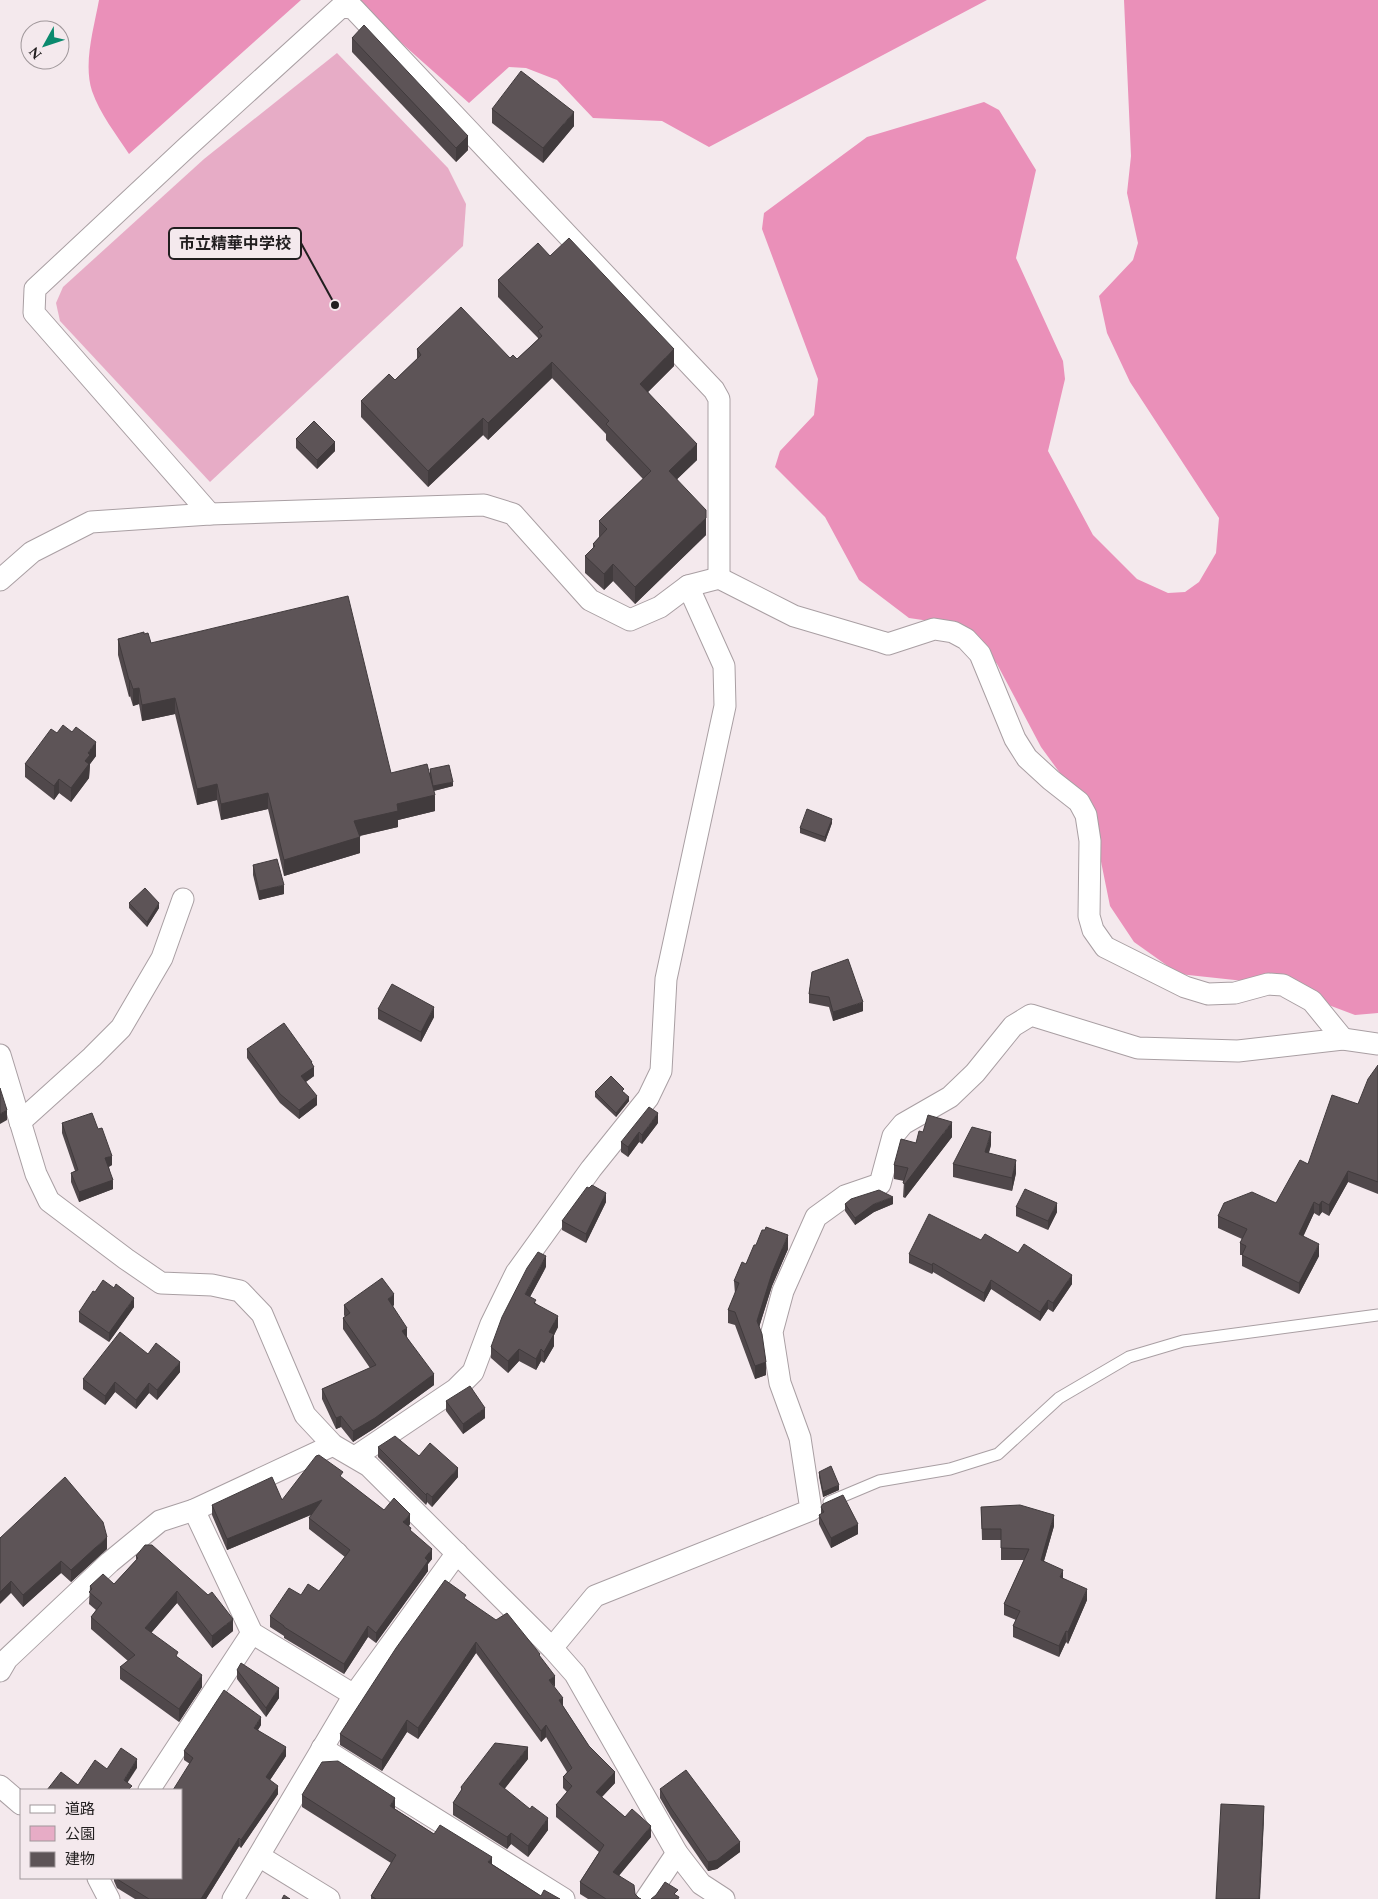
<svg xmlns="http://www.w3.org/2000/svg" width="1378" height="1899" viewBox="0 0 1378 1899" font-family="Spectral,'Noto Sans JP',serif">
  <rect width="100%" height="100%" fill="#f4e9ed"/>
  <path fill="#e7acc6" d="M337 53 448 168 466 204 463 246 210 482 60 321 56 303 63 287 204 159Z"/>
  <g fill="#ea90b9">
    <path d="M99 0H301L129 154C116 134 100 114 92 91 83 63 94 28 99 0Z"/>
    <path d="M353 0H987L709 147 662 121 593 118 557 80 526 68 509 67 469 103Z"/>
    <path d="M1124 0H1378V1013L1355 1015 1273 984 1179 974 1134 942 1110 906 1092 817 1041 747 997 664 974 639 943 623 909 618 859 580 825 517 775 467 780 451 814 415 818 379 762 229 764 213 867 137 984 102 999 110 1036 170 1016 258 1063 361 1065 379 1048 451 1093 535 1137 579 1168 593 1185 592 1199 582 1216 553 1219 518 1130 382 1107 333 1099 296 1133 260 1138 243 1127 193 1131 156Z"/>
  </g>
  <g fill="none" stroke-linecap="round" stroke-linejoin="round">
    <g stroke="#a99fa3" stroke-width="13">
      <path id="service" d="M829 1502 879 1481 950 1469 998 1454 1059 1398 1129 1357 1183 1341 1378 1315"/>
    </g>
    <g stroke="#a99fa3" stroke-width="23">
      <g id="minor">
        <path d="M210 514 34 313 35 289 187 147 341 7 353 8 714 390 719 399V578"/>
        <path d="M0 580 32 552 91 522 210 514 484 505 513 514 590 600 630 620 660 607 688 586 719 578 794 616 882 642 888 644 934 629 953 632 966 639 980 654 1015 739 1027 758 1051 780 1079 802 1086 815 1090 841 1089 916 1093 930 1105 947 1185 987 1208 994 1235 993 1268 984 1283 985 1312 1001 1343 1039"/>
        <path d="M0 1055 36 1174 49 1201 126 1259 161 1283 212 1285 240 1291 262 1314 305 1415 333 1445 369 1466 552 1648 575 1674 677 1853 701 1884 724 1899"/>
        <path d="M20 1122 92 1057 121 1028 162 958 183 899"/>
        <path d="M355 1457 456 1389 473 1372 491 1324 516 1273 591 1169 648 1098 661 1071 666 979 725 706 724 666 688 586"/>
        <path d="M194 1510 252 1633 354 1695"/>
        <path d="M552 1648 595 1596 811 1510 800 1438 780 1383 772 1332 783 1291 816 1217 845 1196 880 1184 893 1136 903 1124 950 1097 975 1073 1013 1026 1031 1015 1138 1048 1238 1051 1343 1039 1378 1044"/>
        <path d="M0 1671 7 1659 110 1562 160 1521 194 1510 333 1445"/>
        <path d="M322 1748 564 1899"/>
        <path d="M0 1786 21 1804"/>
        <path d="M149 1790 252 1633"/>
        <path d="M259 1856 329 1899"/>
        <path d="M98 1878 109 1899"/>
        <path d="M233 1899 354 1695 457 1553"/>
        <path d="M646 1899 677 1853"/>
      </g>
    </g>
    <use href="#service" stroke="#fff" stroke-width="11"/>
    <use href="#minor" stroke="#fff" stroke-width="21"/>
  </g>
  <g fill="#50484b">
    <path d="M352 38 468 150 456 162 352 52Z"/>
    <path d="M492 109 574 126 543 163 492 123Z"/>
    <path d="M550 256 674 366 648 392 697 460 677 479 706 535 635 604 613 581 604 590 585 573V556L593 548V544L599 537V521L643 479 606 440V434L552 378 488 440 483 435 428 487 361 417V401L395 380 417 359V349L510 358 517 359 538 339V338L498 297V280Z"/>
    <path d="M296 439 335 451 317 469 296 448Z"/>
    <path d="M144 634 151 643 391 773H430V769L453 786 434 791 435 811 398 820V827L360 836V853L284 876 268 809 221 820 217 800 197 805 175 714 142 721 139 704 133 706 130 696 129 697 118 655V639Z"/>
    <path d="M57 733 96 756 90 764 89 778 71 802 59 793 54 800 25 777V764Z"/>
    <path d="M832 823 825 842 800 833V828Z"/>
    <path d="M253 865 284 894 259 900 253 875Z"/>
    <path d="M129 903 159 908 147 927 129 908Z"/>
    <path d="M812 972 863 1011 833 1021 829 1007 809 1003V994Z"/>
    <path d="M378 1009 434 1017 421 1042 378 1019Z"/>
    <path d="M247 1049 312 1065 314 1076 306 1082 317 1105 299 1119 280 1103 247 1058Z"/>
    <path d="M1378 1065V1194L1348 1182 1329 1216 1322 1212 1319 1216 1314 1213 1303 1236 1319 1256 1299 1294 1242 1266V1255H1240V1243L1242 1239 1218 1228V1216L1276 1203 1358 1104Z"/>
    <path d="M595 1092H624L629 1101 616 1117 595 1097Z"/>
    <path d="M62 1123 98 1129 112 1165 109 1167 113 1189 79 1202 71 1182V1173L75 1171 62 1133Z"/>
    <path d="M658 1123 642 1144 639 1142 628 1157 621 1152V1142Z"/>
    <path d="M923 1132 952 1137 905 1198 903 1197 904 1181 894 1179V1165L916 1143Z"/>
    <path d="M991 1145 989 1153 1016 1173 1012 1191 953 1177V1164Z"/>
    <path d="M589 1188 606 1202 586 1243 562 1230V1221Z"/>
    <path d="M845 1204H893L874 1212 855 1225 845 1211Z"/>
    <path d="M1016 1207 1057 1212 1048 1230 1016 1216Z"/>
    <path d="M981 1240 1072 1284 1053 1312 1048 1309 1040 1321 991 1289 984 1302 933 1272 932 1274 909 1263V1254Z"/>
    <path d="M756 1245 788 1249 772 1286 759 1327 766 1375 755 1379 735 1325 728 1323V1310L735 1294 734 1281 746 1264Z"/>
    <path d="M546 1267 530 1297 558 1327 554 1335V1346L544 1363 541 1361 536 1370 519 1361 508 1373 491 1358V1347Z"/>
    <path d="M344 1305H394L393 1306 407 1337 434 1385 375 1428 353 1442 341 1427 336 1429 322 1399V1389L370 1368 343 1329V1318L345 1317 344 1315Z"/>
    <path d="M134 1307 109 1342 79 1322V1312Z"/>
    <path d="M148 1354 180 1372 157 1400 149 1393 136 1409 115 1392 105 1405 83 1389V1379Z"/>
    <path d="M446 1401 485 1418 463 1434 446 1411Z"/>
    <path d="M378 1447 419 1456 458 1477 432 1507 427 1502 426 1505 378 1457Z"/>
    <path d="M819 1472 839 1490 823 1497 819 1477Z"/>
    <path d="M343 1479 384 1510 410 1524 409 1526 411 1532 432 1559 428 1564V1571L376 1643 368 1637 344 1674 284 1638V1636L270 1627V1616L301 1595 319 1591 345 1557 309 1529V1518L311 1515 227 1550 212 1515V1505L282 1500Z"/>
    <path d="M821 1507 858 1534 831 1548 819 1524V1515L821 1514Z"/>
    <path d="M981 1507 1054 1526 1044 1561 1087 1600 1068 1644 1066 1642 1059 1657 1013 1637V1626L1016 1620 1004 1615V1604L1024 1560H1001V1540H982Z"/>
    <path d="M0 1538 107 1549 71 1582 61 1573 23 1607 11 1593Z"/>
    <path d="M136 1556 233 1631 212 1648 177 1603 151 1633 178 1658 202 1687 179 1722 120 1679V1667L128 1661 91 1629V1617L96 1610 89 1604 90 1586 114 1584 136 1560Z"/>
    <path d="M466 1599 540 1657 563 1706 589 1746 615 1783 602 1797 625 1817 651 1837 619 1875 639 1898 641 1899H588L580 1894V1882L599 1852 556 1817V1805L567 1792 563 1788V1777L567 1772 546 1737 541 1742 476 1653 418 1739 407 1732 382 1771 340 1745V1734Z"/>
    <path d="M237 1670 279 1698 266 1717 237 1679Z"/>
    <path d="M261 1725 258 1730 286 1756 270 1780 278 1794 241 1848 239 1846 206 1899H135L117 1888 114 1881V1878H181L190 1764 184 1760V1751Z"/>
    <path d="M528 1759 504 1789 548 1830 528 1857 511 1844 507 1849 453 1815V1803L461 1791V1787Z"/>
    <path d="M660 1789 740 1852 717 1869 708 1871 671 1817 660 1798Z"/>
    <path d="M302 1795 395 1809 434 1834 492 1864 541 1896 560 1899H371V1896L391 1863 302 1807Z"/>
  </g>
  <g fill="#413b3d">
    <path d="M574 112V126L543 163V148Z"/>
    <path d="M468 136V150L456 162V148Z"/>
    <path d="M674 349V366L640 400V384Z"/>
    <path d="M552 362V378L488 440V423Z"/>
    <path d="M483 418V435L428 487V471Z"/>
    <path d="M335 442V451L317 469V460Z"/>
    <path d="M697 444V460L669 487V471Z"/>
    <path d="M706 518V535L635 604V587Z"/>
    <path d="M613 564V581L604 590V574Z"/>
    <path d="M129 680H130V696L129 697Z"/>
    <path d="M139 688V704L133 706V689Z"/>
    <path d="M175 698V714L142 721V705Z"/>
    <path d="M96 742V756L90 764 89 778 71 802V788L85 761 88 753Z"/>
    <path d="M59 779V793L54 800V786Z"/>
    <path d="M453 782V786L433 791V786Z"/>
    <path d="M217 784V800L197 805V789Z"/>
    <path d="M268 793V809L221 820V804Z"/>
    <path d="M435 795V811L398 820V827L354 837V821L397 804Z"/>
    <path d="M832 819V823L825 842V837Z"/>
    <path d="M360 837V853L284 876V860Z"/>
    <path d="M284 885V894L259 900V891Z"/>
    <path d="M159 903V908L147 927V922Z"/>
    <path d="M863 1002V1011L833 1021V1012Z"/>
    <path d="M434 1007V1017L421 1042V1032Z"/>
    <path d="M311 1062H312V1068L314 1067V1076L301 1085V1076Z"/>
    <path d="M317 1096V1105L299 1119V1110Z"/>
    <path d="M629 1097V1101L616 1117V1113Z"/>
    <path d="M7 1110V1120L0 1124V1114Z"/>
    <path d="M658 1113V1123L642 1144V1135Z"/>
    <path d="M952 1122V1137L905 1198V1184Z"/>
    <path d="M639 1132V1142L628 1157V1147Z"/>
    <path d="M991 1132V1145L985 1165V1152Z"/>
    <path d="M112 1156V1165L105 1168V1158Z"/>
    <path d="M1016 1160V1173L1012 1191V1178Z"/>
    <path d="M1348 1171V1182L1329 1216V1205Z"/>
    <path d="M113 1180V1189L79 1202V1192Z"/>
    <path d="M606 1193V1202L586 1243V1234Z"/>
    <path d="M893 1197V1204L874 1212 855 1225V1218L874 1204Z"/>
    <path d="M1322 1201V1212L1319 1216V1205Z"/>
    <path d="M1314 1202V1213L1299 1246V1234Z"/>
    <path d="M1057 1203V1212L1048 1230V1221Z"/>
    <path d="M788 1235V1249L772 1286 757 1334V1321L772 1273Z"/>
    <path d="M1319 1244V1256L1299 1294V1283Z"/>
    <path d="M546 1256V1267L525 1306V1294Z"/>
    <path d="M933 1263V1272L932 1274V1265Z"/>
    <path d="M1072 1275V1284L1053 1312V1303Z"/>
    <path d="M991 1280V1289L984 1302V1293Z"/>
    <path d="M394 1294V1305L388 1310V1299Z"/>
    <path d="M134 1298V1307L109 1342V1333Z"/>
    <path d="M1048 1300V1309L1040 1321V1312Z"/>
    <path d="M558 1316V1327L554 1335V1346L544 1363V1352L549 1332Z"/>
    <path d="M407 1328V1338L402 1331Z"/>
    <path d="M519 1349V1361L508 1373V1361Z"/>
    <path d="M541 1349V1361L536 1370V1359Z"/>
    <path d="M180 1362V1372L157 1400V1390Z"/>
    <path d="M766 1362V1375L755 1379V1366Z"/>
    <path d="M434 1374V1385L375 1428 353 1442V1431Z"/>
    <path d="M115 1382V1392L105 1405V1396Z"/>
    <path d="M149 1383V1393L136 1409V1400Z"/>
    <path d="M485 1408V1418L463 1434V1424Z"/>
    <path d="M341 1416V1427L336 1429V1418Z"/>
    <path d="M458 1468V1477L432 1507V1497Z"/>
    <path d="M839 1485V1490L823 1497V1492Z"/>
    <path d="M427 1493V1502L426 1505V1495Z"/>
    <path d="M322 1500V1510L227 1550V1539Z"/>
    <path d="M410 1514V1524L403 1533V1522Z"/>
    <path d="M1054 1515V1526L1041 1571V1560Z"/>
    <path d="M858 1524V1534L831 1548V1538Z"/>
    <path d="M107 1537V1549L71 1582V1570Z"/>
    <path d="M432 1549V1559L428 1564V1571L376 1643V1633L425 1558Z"/>
    <path d="M61 1561V1573L23 1607V1595Z"/>
    <path d="M1063 1570V1581L1060 1577Z"/>
    <path d="M11 1581V1593L0 1604V1592Z"/>
    <path d="M1087 1589V1600L1068 1644V1632Z"/>
    <path d="M177 1591V1603L145 1640V1628Z"/>
    <path d="M233 1619V1631L212 1648V1636Z"/>
    <path d="M368 1626V1637L344 1674V1664Z"/>
    <path d="M1066 1631V1642L1059 1657V1646Z"/>
    <path d="M476 1642V1653L418 1739V1728Z"/>
    <path d="M202 1675V1687L179 1722V1709Z"/>
    <path d="M555 1676V1687L549 1680Z"/>
    <path d="M279 1688V1698L266 1717V1708Z"/>
    <path d="M563 1698V1709L559 1700Z"/>
    <path d="M261 1717V1725L254 1736V1728Z"/>
    <path d="M407 1720V1732L382 1771V1760Z"/>
    <path d="M546 1725V1737L541 1742V1731Z"/>
    <path d="M286 1747V1756L266 1786V1777Z"/>
    <path d="M528 1747V1759L499 1796V1784Z"/>
    <path d="M137 1759V1768L124 1788V1780Z"/>
    <path d="M615 1772V1783L596 1803V1792Z"/>
    <path d="M278 1786V1794L241 1848V1840Z"/>
    <path d="M395 1798V1810L390 1806Z"/>
    <path d="M1264 1806V1820L1260 1899H1259Z"/>
    <path d="M548 1818V1830L528 1857V1846Z"/>
    <path d="M651 1826V1837L613 1883V1872Z"/>
    <path d="M511 1833V1844L507 1849V1837Z"/>
    <path d="M239 1838V1846L206 1899H201Z"/>
    <path d="M740 1842V1852L717 1869 708 1871V1862Z"/>
    <path d="M492 1857V1869L488 1862Z"/>
  </g>
  <g fill="#5d5457" stroke="#413b3d">
    <path d="M364 25 468 136 456 148 352 38Z"/>
    <path d="M521 71 574 112 543 148 492 109Z"/>
    <path d="M569 238 674 349 640 384 697 444 669 471 706 510V518L635 587 613 564 604 574 585 556 595 546 593 544 607 529 599 521 651 471 606 424 609 421 552 362 488 423 483 418 428 471 361 401 389 374 395 380 421 355 417 349 461 307 510 358 513 355 517 359 542 336 538 331 543 327 498 280 538 243 550 256Z"/>
    <path d="M314 421 335 442 317 460 296 439Z"/>
    <path d="M348 596 391 773 427 764 435 795 397 804 398 811 354 821 360 837 284 860 268 793 221 804 217 784 197 789 175 698 142 705 139 688 133 689 130 680H129L118 639 144 632V634L148 633 151 643Z"/>
    <path d="M63 725 72 732 76 727 96 742 88 753 90 755 85 761 89 764 71 788 59 779 54 786 25 764 51 729 57 733Z"/>
    <path d="M449 765 453 782 433 786 430 769Z"/>
    <path d="M807 809 832 819 825 837 800 828Z"/>
    <path d="M277 859 284 885 259 891 253 865Z"/>
    <path d="M145 888 159 903 147 922 129 903Z"/>
    <path d="M848 959 863 1002 833 1012 829 997 809 994 812 972Z"/>
    <path d="M392 984 434 1007 421 1032 378 1009Z"/>
    <path d="M284 1023 312 1062H311L314 1067 301 1076 317 1096 299 1110 280 1094 247 1049Z"/>
    <path d="M1378 1065V1182L1348 1171 1329 1205 1322 1201 1319 1205 1314 1202 1299 1234 1319 1244 1299 1283 1242 1255 1246 1246 1240 1243 1247 1229 1218 1216 1224 1203 1252 1192 1276 1203 1300 1160 1308 1164 1332 1095 1358 1104 1368 1079Z"/>
    <path d="M611 1076 624 1089 622 1091 629 1097 616 1113 595 1092Z"/>
    <path d="M0 1088 7 1110 0 1114Z"/>
    <path d="M649 1107 658 1113 642 1135 639 1132 628 1147 621 1142Z"/>
    <path d="M92 1113 98 1129 102 1128 112 1156 105 1158 113 1180 79 1192 71 1173 78 1170 62 1123Z"/>
    <path d="M928 1115 952 1122 905 1184 903 1183 908 1168 894 1165 901 1139 916 1143 919 1131 923 1132Z"/>
    <path d="M972 1127 991 1132 985 1152 1016 1160 1012 1178 953 1164Z"/>
    <path d="M592 1185 606 1193 586 1234 562 1221 587 1187 589 1188Z"/>
    <path d="M1025 1189 1057 1203 1048 1221 1016 1207Z"/>
    <path d="M879 1190 893 1197 874 1204 855 1218 845 1204 851 1199Z"/>
    <path d="M929 1214 981 1240 985 1234 1018 1253 1024 1244 1072 1275 1053 1303 1048 1300 1040 1312 991 1280 984 1293 933 1263 932 1265 909 1254Z"/>
    <path d="M766 1227 788 1235 772 1273 757 1321 762 1334 766 1362 755 1366 735 1312 728 1310 739 1283 734 1281 742 1262 746 1264 754 1245H756L762 1230H765Z"/>
    <path d="M538 1252 546 1256 525 1294 536 1300 534 1303 558 1316 549 1332 554 1334 544 1352 541 1349 536 1359 519 1349 508 1361 491 1347 502 1317 527 1268Z"/>
    <path d="M382 1278 394 1294 388 1299 407 1328 402 1331 434 1374 375 1418 353 1431 341 1416 336 1418 322 1389 376 1365 343 1318 350 1313 344 1305Z"/>
    <path d="M103 1280 114 1288 116 1284 134 1298 109 1333 79 1312 93 1291 95 1292Z"/>
    <path d="M120 1332 148 1354 156 1343 180 1362 157 1390 149 1383 136 1400 115 1382 105 1396 83 1379Z"/>
    <path d="M470 1386 485 1408 463 1424 446 1401Z"/>
    <path d="M395 1436 419 1456 430 1443 458 1468 432 1497 427 1493 426 1495 378 1447Z"/>
    <path d="M319 1455 343 1472 340 1476 384 1510 394 1498 410 1514 403 1522 411 1528 410 1530 432 1549 425 1558 428 1561 376 1633 368 1626 344 1664 284 1627V1626L270 1616 289 1588 301 1595 308 1584 319 1591 350 1550 309 1518 322 1500 227 1539 212 1505 272 1477 282 1500 316 1456Z"/>
    <path d="M831 1466 839 1485 823 1492 819 1472Z"/>
    <path d="M65 1477 103 1522 107 1537 71 1570 61 1561 23 1595 11 1581 0 1592V1538Z"/>
    <path d="M843 1495 858 1524 831 1538 819 1515 824 1512 821 1507 823 1504Z"/>
    <path d="M1020 1505 1054 1515 1041 1560 1063 1570 1060 1577 1087 1589 1068 1632 1066 1631 1059 1646 1013 1626 1020 1611 1004 1604 1029 1549 1001 1548V1529H982L981 1507Z"/>
    <path d="M145 1545H152L208 1595 212 1592 233 1619 212 1636 177 1591 145 1628 178 1652 176 1656 202 1675 179 1709 120 1667 135 1655 91 1617 102 1603 89 1592 92 1589 90 1586 103 1574 114 1584 138 1558 136 1556Z"/>
    <path d="M445 1580 466 1595 464 1598 496 1620 507 1613 540 1654 539 1655 555 1676 549 1680 563 1698 559 1700 589 1746 615 1772 596 1792 625 1817 632 1809 651 1826 613 1872 634 1885 635 1894 639 1898 641 1899H606L580 1882 604 1845 556 1805 572 1786 563 1777 572 1768 546 1725 541 1731 476 1642 418 1728 407 1720 382 1760 340 1734 396 1648Z"/>
    <path d="M241 1663 279 1688 266 1708 237 1670Z"/>
    <path d="M224 1690 261 1717 254 1728 286 1747 266 1777 278 1786 241 1840 239 1838 201 1899H149L117 1879 116 1878H181V1790H173L193 1758 184 1751Z"/>
    <path d="M495 1743 528 1747 499 1784 530 1809 532 1806 548 1818 528 1846 511 1833 507 1837 453 1803 462 1789 461 1787Z"/>
    <path d="M121 1748 137 1759 124 1780 132 1786 128 1790H47L61 1772 78 1785 95 1760 107 1769Z"/>
    <path d="M338 1761 395 1798 390 1806 434 1834 440 1825 492 1857 488 1862 541 1896 544 1890 560 1899H376L371 1896 396 1855 302 1795 322 1762Z"/>
    <path d="M686 1770 740 1842 717 1860 708 1862 671 1808 660 1789Z"/>
    <path d="M1221 1804 1264 1806 1259 1899H1216Z"/>
    <path d="M665 1882 678 1890 674 1894 679 1897 678 1899H651L656 1895Z"/>
    <path d="M284 1895 290 1899H282Z"/>
  </g>
  <path fill="none" stroke="#211e1f" stroke-width="2" d="M335 305L301 243"/>
  <circle fill="#211e1f" stroke="#f4e9ed" stroke-width="2" cx="335" cy="305" r="5"/>
  <rect fill="#f4e9ed" stroke="#211e1f" stroke-width="2" x="169" y="228" width="132" height="31" rx="5"/>
  <g font-size="16" text-anchor="middle" font-weight="bold" fill="#211e1f">
    <text x="235" y="249">市立精華中学校</text>
  </g>
  <rect x="20" y="1789" width="162" height="90" fill="#f4e9ed" stroke="#a0989b"/>
  <rect x="30" y="1805" width="25" height="8" fill="#ffffff" stroke="#a0989b"/>
  <text x="65" y="1814" font-size="15" fill="#211e1f">道路</text>
  <rect x="30" y="1826" width="25" height="15" fill="#e7acc6" stroke="#a0989b"/>
  <text x="65" y="1839" font-size="15" fill="#211e1f">公園</text>
  <rect x="30" y="1852" width="25" height="15" fill="#5d5457" stroke="#a0989b"/>
  <text x="65" y="1864" font-size="15" fill="#211e1f">建物</text>
  <g transform="translate(45 45) rotate(230)"><circle r="24" fill="#f4e9ed" stroke="#a0989b"/>
  <path d="M0-4L9 19L0 12L-9 19Z" fill="#0b8a6e"/>
  <text y="-8" font-size="14" font-weight="bold" text-anchor="middle" fill="#211e1f">N</text>
  </g>
</svg>
